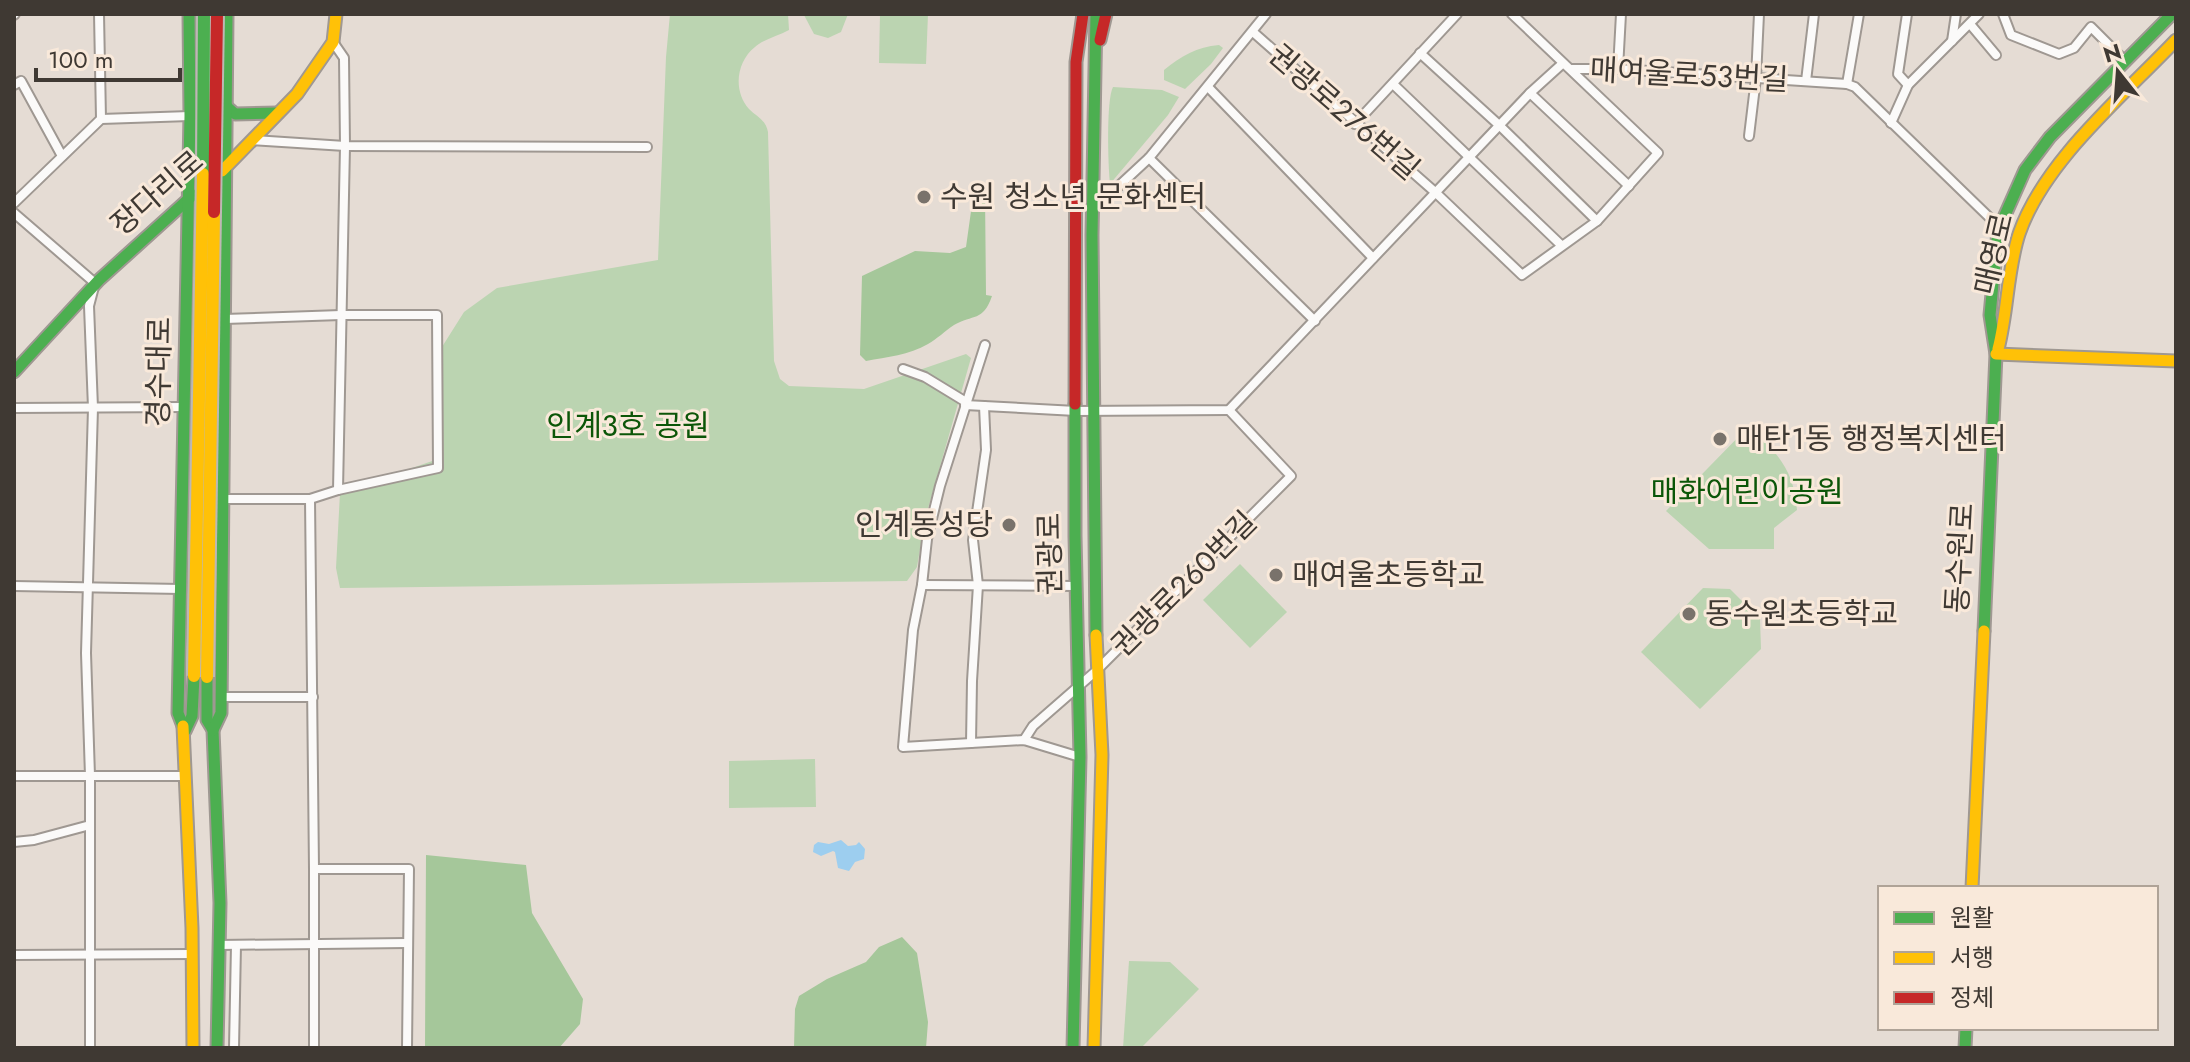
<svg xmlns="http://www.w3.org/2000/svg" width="2190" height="1062" viewBox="0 0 2190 1062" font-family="Jost,'Noto Sans KR',sans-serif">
  <rect width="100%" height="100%" fill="#e5dcd4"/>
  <g fill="#bbd4b1">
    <path d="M670 14H788L789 30C778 36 764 39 755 47 736 62 733 91 749 109 757 117 766 120 768 132L774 361 780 379 789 386 864 389 966 354 971 358 925 519 917 567 907 581 340 588 336 568 340 493 438 459 435 358 464 312 497 288 658 260 666 57Z"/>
    <path d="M848 14 841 32 828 38 814 34 804 15Z"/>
    <path d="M880 14H928L926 64 879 63Z"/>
    <path d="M1219 45 1223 48 1211 64 1185 89 1164 80V70C1181 56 1197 47 1219 45Z"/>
    <path d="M1113 87 1162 90 1179 97 1168 115 1110 184C1108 167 1106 100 1113 87Z"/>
    <path d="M1750 425C1777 454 1794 469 1797 510L1774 528V549H1709L1666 511Z"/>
    <path d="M1240 564 1287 612 1250 648 1203 600Z"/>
    <path d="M1703 588 1730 589 1760 619 1761 649 1700 709 1641 652Z"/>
    <path d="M815 759 816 807 729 808V761Z"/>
    <path d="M1129 961 1170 962 1199 989 1141 1048H1123Z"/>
  </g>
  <g fill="#a5c79a">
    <path d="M974 190H983L985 194 986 295 992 296C983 322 973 314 954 325 945 331 937 339 928 344 909 355 887 357 866 361L860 355 862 276 915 251 950 253 966 247Z"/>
    <path d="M426 855 526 865 532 913 583 999 580 1024 559 1048H425Z"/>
    <path d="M902 937 917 953 928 1022 926 1048H794L795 1009 799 996 827 979 866 962 879 947Z"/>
  </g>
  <path fill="#9dceef" d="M841 840 848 846 856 845 859 842 865 849 864 859 855 862 849 871 838 868 835 852 833 851 821 856 813 852 814 845 818 842 829 844Z"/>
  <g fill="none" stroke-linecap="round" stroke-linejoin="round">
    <g stroke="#9f9892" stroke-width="12">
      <g id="street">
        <path d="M99 14 101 119"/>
        <path d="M1907 14 1898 74 1908 85"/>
        <path d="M2003 14 2011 35 2059 54 2074 48 2091 27 2126 62"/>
        <path d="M14 15 15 14"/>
        <path d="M1970 24 1996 55"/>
        <path d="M1253 32 1435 192 1522 275 1597 221 1658 153 1512 14"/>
        <path d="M1952 41 1956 14"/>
        <path d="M1420 53 1499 125 1597 221"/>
        <path d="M1572 69H1618L1847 84 1855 87 1991 219 1998 231"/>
        <path d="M1618 69 1621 14"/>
        <path d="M1806 81 1814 14"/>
        <path d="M1393 84 1561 245"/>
        <path d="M1847 84 1859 14"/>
        <path d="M14 85 21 81 62 156"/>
        <path d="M1208 87 1373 258"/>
        <path d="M1530 93 1629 186"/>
        <path d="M1891 123 1908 85 1979 14"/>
        <path d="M1355 124 1457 14"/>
        <path d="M1749 136 1756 78 1759 14"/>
        <path d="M252 140 345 146 647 147"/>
        <path d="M1149 158 1315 321"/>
        <path d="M14 203 101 119 190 116"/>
        <path d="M1093 210 1149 158 1266 14"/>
        <path d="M14 213 95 283 89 306 93 408 86 653 90 776V1048"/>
        <path d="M224 319 341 315H437L438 468 338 490"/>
        <path d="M985 345 940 486 927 539 922 585 913 630 903 747 1024 740 1080 757"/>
        <path d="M903 369 925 377 966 402"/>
        <path d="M965 405 1076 411 1229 410 1530 93 1562 64"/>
        <path d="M14 408 184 407"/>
        <path d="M223 499H310L314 869"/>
        <path d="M310 499 338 490 345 146 344 58 333 42"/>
        <path d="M922 585 1076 586"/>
        <path d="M14 586 181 589"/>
        <path d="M221 697H313"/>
        <path d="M1024 740 1033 726 1096 671 1291 476 1229 410"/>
        <path d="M971 743 972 681 978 585 973 540 986 450 984 406"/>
        <path d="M14 776H185"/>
        <path d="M14 842 34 840 90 825"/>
        <path d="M219 945 407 943"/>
        <path d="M14 955 192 954"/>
        <path d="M234 1048 236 945"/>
        <path d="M314 1048V869H409L407 1048"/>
      </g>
    </g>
    <g stroke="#9f9892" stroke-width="15">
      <g id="fast">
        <path d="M226 106 235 114 278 113"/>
        <path d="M14 372 99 280 193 195"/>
        <path d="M1984 631 1996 354 1990 315 1998 231 2025 170 2050 137 2172 14"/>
        <path d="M1096 635 1092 235 1096 14"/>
        <path d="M207 677V720L213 730 220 903 217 1048"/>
        <path d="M183 726 178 713 190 116 189 14"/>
        <path d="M213 730 221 713 227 14"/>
        <path d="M185 731 192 716 194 676"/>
        <path d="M1073 1048 1080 757 1075 536V404"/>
        <path d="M1965 1048 1966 1028"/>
      </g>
    </g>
    <g stroke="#9f9892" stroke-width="15">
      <g id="slow">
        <path d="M222 171 297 94 333 42 336 14"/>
        <path d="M1998 349C2008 311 2007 271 2019 234 2044 161 2123 96 2176 40"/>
        <path d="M1996 354 2176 361"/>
        <path d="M183 726 192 928 193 1048"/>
        <path d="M1972 888 1984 631"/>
        <path d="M1094 1048 1102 755 1096 635"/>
      </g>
    </g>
    <g stroke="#9f9892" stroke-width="15">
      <g id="jam">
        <path d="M1100 40 1106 14"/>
        <path d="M1075 404 1076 62 1083 14"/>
      </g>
    </g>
    <use href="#street" stroke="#fbfaf9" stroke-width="8"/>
    <use href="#fast" stroke="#4caf50" stroke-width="11"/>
    <use href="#slow" stroke="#ffc107" stroke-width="11"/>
    <use href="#jam" stroke="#c62828" stroke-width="11"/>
    <g stroke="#bdb8b4" stroke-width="16" stroke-linecap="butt">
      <path id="fast-bridge" d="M203 174 204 14"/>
    </g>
    <g stroke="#bdb8b4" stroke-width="16" stroke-linecap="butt">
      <g id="slow-bridge">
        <path d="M194 676 203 174"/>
        <path d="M207 677 214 212"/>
      </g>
    </g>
    <g stroke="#bdb8b4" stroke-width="16" stroke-linecap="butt">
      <path id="jam-bridge" d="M214 212 217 14"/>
    </g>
    <use href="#fast-bridge" stroke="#4caf50" stroke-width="12"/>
    <use href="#slow-bridge" stroke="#ffc107" stroke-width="12"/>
    <use href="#jam-bridge" stroke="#c62828" stroke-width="12"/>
  </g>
  <g fill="#79726b" stroke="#f9e9da" stroke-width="3">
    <circle cx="924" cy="197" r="8"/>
    <circle cx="1720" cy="439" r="8"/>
    <circle cx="1009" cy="525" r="8"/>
    <circle cx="1276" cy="575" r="8"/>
    <circle cx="1689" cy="614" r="8"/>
  </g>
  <g text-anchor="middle" stroke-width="6" stroke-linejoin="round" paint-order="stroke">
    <g font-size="30" fill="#3f3933" stroke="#f9e9da">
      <text transform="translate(1689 75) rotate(3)" y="10">매여울로53번길</text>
      <text transform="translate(1344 112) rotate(41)" y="10">권광로276번길</text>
      <text transform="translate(157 193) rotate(-41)" y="10">장다리로</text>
      <text transform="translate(1994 254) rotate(-77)" y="10">매영로</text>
      <text transform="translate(159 372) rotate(-89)" y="10">경수대로</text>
      <text transform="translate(1050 554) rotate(-91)" y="10">권광로</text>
      <text transform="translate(1960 558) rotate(-87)" y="10">동수원로</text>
      <text transform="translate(1184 584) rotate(-45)" y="10">권광로260번길</text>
    </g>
    <g font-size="30" fill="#3f3933" stroke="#f9e9da" text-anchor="start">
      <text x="940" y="207">수원 청소년 문화센터</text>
      <text x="1736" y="449">매탄1동 행정복지센터</text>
      <text x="993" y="535" text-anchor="end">인계동성당</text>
      <text x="1292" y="585">매여울초등학교</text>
      <text x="1705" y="624">동수원초등학교</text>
    </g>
    <g font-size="30" fill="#0c5608" stroke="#f9e9da">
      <text x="628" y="436">인계3호 공원</text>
      <text x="1747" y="502">매화어린이공원</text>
    </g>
  </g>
  <rect width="2190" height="1062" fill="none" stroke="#3f3933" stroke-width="32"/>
  <rect x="1878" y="886" width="280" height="144" fill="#f9e9da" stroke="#afa397" stroke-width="2"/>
  <rect x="1894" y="912" width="40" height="12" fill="#4caf50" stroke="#afa397" stroke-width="2"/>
  <text x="1950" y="926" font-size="24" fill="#3f3933">원활</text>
  <rect x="1894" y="952" width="40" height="12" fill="#ffc107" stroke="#afa397" stroke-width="2"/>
  <text x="1950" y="966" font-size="24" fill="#3f3933">서행</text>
  <rect x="1894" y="992" width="40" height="12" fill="#c62828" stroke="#afa397" stroke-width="2"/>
  <text x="1950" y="1006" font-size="24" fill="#3f3933">정체</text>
  <g transform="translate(2118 72) rotate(343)" stroke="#f9e9da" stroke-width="6" paint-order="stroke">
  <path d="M0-6L14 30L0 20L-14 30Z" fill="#3f3933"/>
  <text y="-12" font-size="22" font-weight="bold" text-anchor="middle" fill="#3f3933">N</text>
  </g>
  <path d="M36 68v12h144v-12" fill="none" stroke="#3f3933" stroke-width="4"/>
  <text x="48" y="68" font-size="24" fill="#3f3933" stroke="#f9e9da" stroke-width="6" paint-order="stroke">100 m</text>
</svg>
